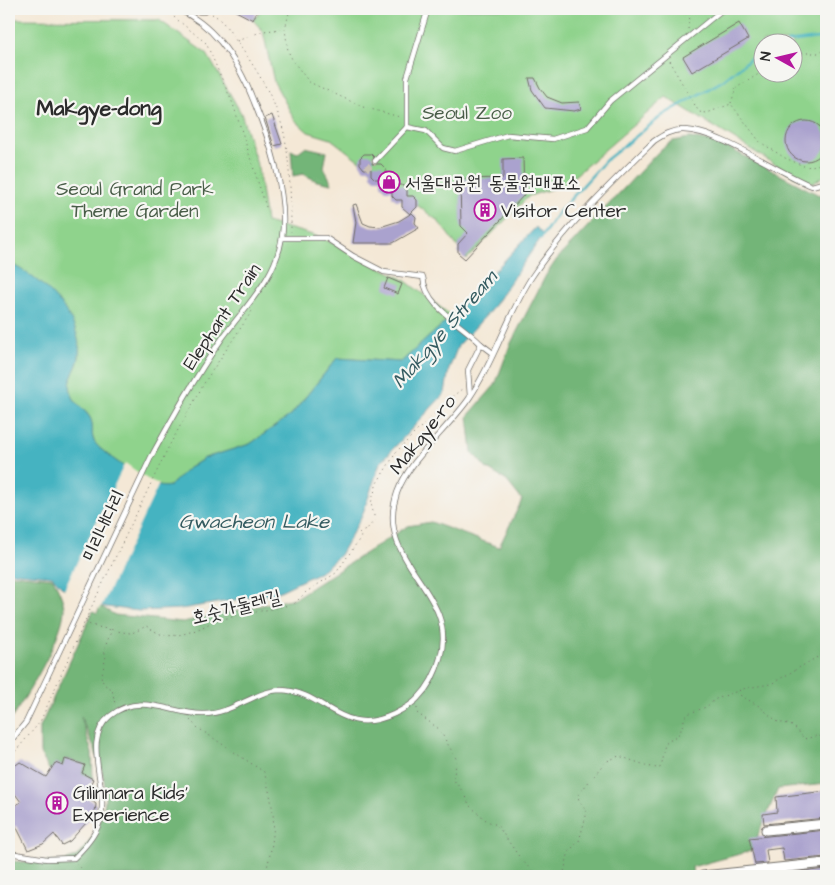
<svg xmlns="http://www.w3.org/2000/svg" width="835" height="885" viewBox="0 0 835 885" font-family="'Architects Daughter','Poor Story',sans-serif">
  <rect width="100%" height="100%" fill="#f6f6f2"/>
  <filter id="ink" filterUnits="userSpaceOnUse"><feTurbulence type="fractalNoise" baseFrequency=".02" numOctaves="2"/><feDisplacementMap in="SourceGraphic" scale="10" xChannelSelector="R" yChannelSelector="G"/><feConvolveMatrix kernelMatrix="1 2 1 2 8 2 1 2 1" color-interpolation-filters="sRGB"/></filter>
  <filter id="wash" filterUnits="userSpaceOnUse"><feTurbulence type="fractalNoise" baseFrequency=".0096" numOctaves="4" result="noise"/><feDisplacementMap in="SourceGraphic" scale="20" xChannelSelector="R" yChannelSelector="G"/><feGaussianBlur stdDeviation="1.12" result="paint"/><feColorMatrix in="noise" values="0 0 0 0 0 0 0 0 0 0 0 0 0 0 0 0 0 1.4 0 .05"/><feComposite in="paint" operator="in"/></filter>
  <g filter="url(#wash)">
    <rect width="100%" height="100%" fill="#f4e8d6"/>
    <g fill="#8fd38c" stroke="#5d7f5c" fill-rule="evenodd">
      <path d="M262 9H826V175L813 183 794 176 666 97 564 185 529 196 467 259 438 221 331 139 308 132 295 120 274 82 263 31 253 20ZM762 42H792V72H762Z"/>
      <path d="M9 19 159 20 207 54 241 113 258 168 266 222 320 237 403 279 452 316 401 362 337 358 291 415 250 444 205 458 186 470 170 486C166 487 162 487 159 486 147 483 98 451 94 441 90 433 95 425 89 416 82 407 74 403 71 392 67 377 78 369 79 356 83 317 40 278 9 263Z"/>
    </g>
    <g fill="#73b578" stroke="#4f7052">
      <path d="M690 138 719 143 819 195 826 192V784L778 789 751 851 692 867 693 876H9V861C26 862 57 865 73 858 82 854 91 840 95 832 118 790 97 757 81 717L92 753 93 779 82 773 84 764 66 759 63 766 56 763 50 771 40 753V727L93 611 97 613 100 606 115 615 183 622 295 598 408 526 431 522 499 547 522 500 507 481 486 468 472 452 468 416 495 385 510 345 546 275 557 259 661 149 673 141Z"/>
      <path d="M305 147 327 152 324 167 332 184 317 181 303 174 293 176 291 150 297 153Z"/>
      <path d="M9 574 53 578C57 587 65 601 64 611 62 639 25 699 9 722Z"/>
    </g>
    <path fill="#45b3c1" stroke="#386f76" d="M536 227 543 235 490 311 458 346 449 369 445 393 380 463 362 516 340 555 320 572 276 593 181 609 139 611 98 606 64 589 52 576 9 572V263C41 278 83 316 79 356 78 369 67 377 71 392 74 403 82 407 89 416 95 425 90 433 94 441 98 451 147 483 159 486 162 487 166 487 170 486L186 470 205 458 250 444 291 415 337 358 401 362 452 316Z"/>
    <path fill="#f4e8d6" d="M125 463 147 479 159 484 100 609 97 608 63 591Z"/>
    <g fill="none" stroke-linecap="round" stroke-linejoin="round">
      <g stroke="#45b3c1" stroke-width="2.5">
        <path d="M787 42 826 37"/>
        <path d="M541 238 558 213 606 160 663 115 724 80 762 49"/>
      </g>
    </g>
    <g id="blocks">
      <g fill="#aaa2ce">
        <path d="M232 9H258L253 20Z"/>
        <path d="M739 23 748 39 692 72 683 57Z"/>
        <path d="M529 78H535L540 88 547 97 562 103 579 102 581 109 574 111 545 108 532 90Z"/>
        <path d="M272 115 282 144 274 146 265 118Z"/>
        <circle cx="806" cy="141" r="20"/>
        <path d="M364 154H371L374 157 372 164H381L386 169V175H392L396 179V185H402L407 190V196H413L417 200V207L410 214 402 207V200H396L392 196V190H386L381 185V179H375L371 175V169H364L360 164V158Z"/>
        <path d="M523 158 524 195 465 259 458 253V244L468 233 461 226 460 179 503 178V159Z"/>
        <path d="M356 204 363 223 370 226 380 227 399 221 412 213 416 217 415 223 419 228 393 243H353L356 222 353 205Z"/>
        <path d="M388 278 402 284 398 294 384 288Z"/>
        <path d="M65 759 85 765 82 773 93 779 85 796 96 804 95 813 70 841 62 845 54 834 43 844 28 850 16 826 9 829V809L21 802 10 787 9 770 20 762 46 777 55 763 63 766Z"/>
        <path d="M826 791V818L764 824 763 814 777 812 776 797Z"/>
        <path d="M826 830V857L784 861 782 848 766 850 768 863 755 864 749 838Z"/>
        <path d="M826 869V876H785V874Z"/>
      </g>
    </g>
  </g>
  <g filter="url(#ink)">
    <use href="#blocks" fill-opacity="0" stroke="#716d67" stroke-width="1"/>
    <g fill="none" stroke-linecap="round" stroke-linejoin="round">
      <path stroke="#ccc2b4" stroke-width="6" stroke-dasharray="6 3" stroke-linecap="butt" d="M366 169 375 161"/>
      <g stroke="#716d67" stroke-width="6">
        <g id="service">
          <path d="M407 127V78L428 9"/>
          <path d="M375 161 407 127 426 131 443 148 455 151 508 135 553 139 587 128 610 101 722 10 727 9"/>
          <path d="M282 238H326L353 256 384 272 423 277C426 308 461 323 481 344L468 370 470 396"/>
          <path d="M481 344 493 353"/>
          <path d="M9 743 26 722 151 457C173 417 195 377 221 340 244 307 276 279 282 237 288 195 270 141 254 102 239 63 216 25 177 9"/>
          <path d="M9 853 47 859 74 858C85 847 95 836 100 821 110 788 80 740 110 716 141 691 172 715 204 714 232 714 257 690 281 690 325 691 341 739 394 714 402 710 412 705 418 698 429 687 436 673 440 658 460 591 373 564 397 493 409 459 450 427 470 397 495 360 507 316 531 278 563 229 612 182 654 141 663 135 671 130 682 130 717 129 777 172 812 186L826 182"/>
        </g>
      </g>
      <g stroke="#716d67" stroke-width="11">
        <g id="minor">
          <path d="M200 9H204"/>
          <path d="M766 830 826 824"/>
          <path d="M703 876 826 863"/>
        </g>
      </g>
      <g stroke="#716d67" stroke-width="1" stroke-dasharray="1 4" stroke-linecap="butt">
        <path d="M151 9 169 13 206 43 233 104 267 210"/>
        <path d="M290 9 285 29 288 51 293 61 309 82 363 107 400 117"/>
        <path d="M212 14C223 19 232 35 239 45 258 71 276 101 284 133 290 160 291 204 291 232"/>
        <path d="M688 29 691 9"/>
        <path d="M237 41 263 31 285 29"/>
        <path d="M792 53H818L826 50"/>
        <path d="M669 61 699 112 707 113 731 104 760 142 785 158 806 167 826 163"/>
        <path d="M731 103 736 88 762 72"/>
        <path d="M88 617 86 623C90 626 124 633 131 633 136 632 142 628 146 626 152 629 158 634 164 635 178 638 202 629 213 621L294 604 306 592 336 573 361 537 359 533 366 530 375 520 371 503 377 483 397 451 449 399 462 389"/>
        <path d="M112 629 104 650 106 656 101 679 105 685 112 689 115 704"/>
        <path d="M736 693 759 706 779 723C791 722 798 730 804 739L816 736 826 737"/>
        <path d="M417 708V713L439 729 457 760 453 779 466 796 469 805 487 821 497 825 520 858 537 876"/>
        <path d="M190 720 198 728 264 772C277 817 276 832 265 876"/>
        <path d="M9 759 40 722 90 610 169 446 206 380 252 311"/>
        <path d="M77 863 86 876"/>
        <path d="M563 876 569 851 579 841 586 816V810L579 801 578 795 605 762 619 756 654 768 660 767 665 744 680 733 685 717 690 713 706 707 716 699 746 688 771 684 826 652"/>
      </g>
      <use href="#service" stroke="#fff" stroke-width="4.5"/>
      <use href="#minor" stroke="#fff" stroke-width="9"/>
    </g>
  </g>
  <defs>
    <g id="shop-ring" transform="scale(1.125)"><circle r="9.5" fill="#f6f6f2" stroke="#b5179e" stroke-width="1.5"/><path d="M-5-2.5h2.3a2.7 3.5 0 0 1 5.4 0H5L5.5 6h-11ZM-1.5-2.5h3a1.5 2.3 0 0 0-3 0Z" fill="#b5179e"/></g>
    <g id="building-ring" transform="scale(1.125)"><circle r="9.5" fill="#f6f6f2" stroke="#b5179e" stroke-width="1.5"/><path d="M-4-6H4V6H1V3H-1V6H-4ZM-2.5-4.3h1.7v1.8h-1.7ZM.8-4.3h1.7v1.8H.8ZM-2.5-1h1.7V.8h-1.7ZM.8-1h1.7V.8H.8Z" fill="#b5179e"/></g>
  </defs>
  <g fill-rule="evenodd">
    <use href="#shop-ring" x="389" y="182"/>
    <use href="#building-ring" x="485" y="210"/>
    <use href="#building-ring" x="57" y="803"/>
  </g>
  <g text-anchor="middle" stroke-width="4.5" stroke-linejoin="round" paint-order="stroke">
    <g font-size="19" fill="#495d48" stroke="#f6f6f2">
      <text x="467" y="119">Seoul Zoo</text>
      <text x="135" y="195">Seoul Grand Park<tspan x="135" dy="22">Theme Garden</tspan></text>
    </g>
    <g font-size="19" fill="#2b2b2b" stroke="#f6f6f2" text-anchor="start">
      <text x="405" y="189">서울대공원 동물원매표소</text>
      <text x="501" y="217">Visitor Center</text>
      <text x="73" y="799">Gilinnara Kids'<tspan x="73" dy="22">Experience</tspan></text>
    </g>
    <g font-size="19" fill="#2b2b2b" stroke="#f6f6f2">
      <text transform="translate(221 316) rotate(-56)" y="7">Elephant Train</text>
      <text transform="translate(422 434) rotate(-52)" y="7">Makgye-ro</text>
      <text transform="translate(103 525) rotate(-65)" y="7">미리내다리</text>
      <text transform="translate(236 606) rotate(-14)" y="7">호숫가둘레길</text>
    </g>
    <g font-size="20" font-style="italic" fill="#345b60" stroke="#f6f6f2">
      <text transform="translate(444 329) rotate(-49)" y="7">Makgye Stream</text>
      <text x="254" y="528">Gwacheon Lake</text>
    </g>
    <g font-size="21" font-weight="bold" fill="#2b2b2b" stroke="#f6f6f2">
      <text x="99" y="115">Makgye-dong</text>
    </g>
  </g>
  <rect width="835" height="885" fill="none" stroke="#f6f6f2" stroke-width="30"/>
  <g transform="translate(778 58) rotate(278)"><circle r="24" fill="#f6f6f2" stroke="#a5a5a2"/>
  <path d="M0-4L9 19L0 12L-9 19Z" fill="#b5179e"/>
  <text y="-8" font-size="14" font-weight="bold" text-anchor="middle" fill="#2b2b2b">N</text>
  </g>
</svg>
